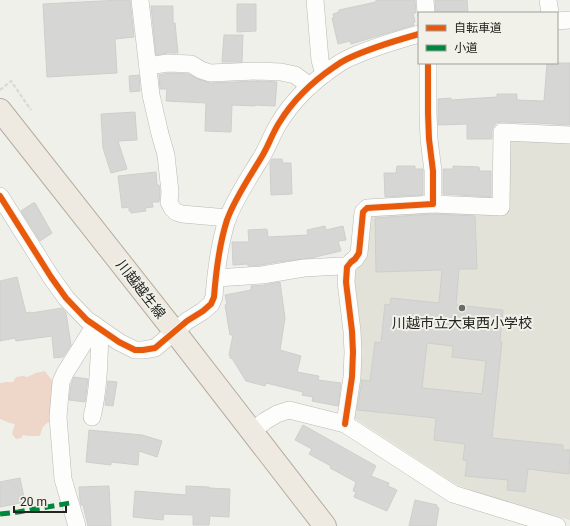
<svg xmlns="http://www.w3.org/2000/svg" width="570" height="526" viewBox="0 0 570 526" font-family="Roboto,'Noto Sans JP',sans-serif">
  <rect width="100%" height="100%" fill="#f0f0eb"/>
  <path fill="#e2e2d8" d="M511 137 570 139V520L497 500 455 484 351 416 353 270 371 214 442 210 504 213 506 143Z"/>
  <path fill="#eed6c8" d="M45 371 50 378 57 385 54 419C50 421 46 423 43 427 41 430 42 433 39 436H28L23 435 21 438 16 439 12 434 15 424 10 423 0 419V383L6 382H13L16 377 23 376 27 377 36 373Z"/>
  <g fill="#d6d7d4" stroke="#cecfcc" fill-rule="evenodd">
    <path d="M120 0H130L134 37 115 39 117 73 47 77 43 4Z"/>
    <path d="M376 0H415L416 13H413L415 22 413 23 414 25 351 44 350 41 338 44 332 18H334L333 14 339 12V10L376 2Z"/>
    <path d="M435 0H467L468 13H436Z"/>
    <path d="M237 4H256V31L237 32Z"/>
    <path d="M151 6H173V23H175L178 53H167L156 55Z"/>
    <path d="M224 35H243L242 62H222Z"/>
    <path d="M547 63H570V125L535 123 502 122 496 123 493 127 492 131V139H467V124L438 125V99L451 98V100L497 97V94H517V100L544 101Z"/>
    <path d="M169 73 188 74 198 79 210 83 258 81 277 82 275 106 255 105V106L232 105 231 132 205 131 206 103 166 101 167 89H160L159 75Z"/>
    <path d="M139 75 140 91 130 92 129 76Z"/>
    <path d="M135 112 137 140 118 141 127 169 111 173 103 148 101 114Z"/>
    <path d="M272 159H282L283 163H291L292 194 271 195 270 163Z"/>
    <path d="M397 166H415V169H423V195L385 197 384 173H396Z"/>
    <path d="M453 166 479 167 480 171H491V197L443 194V169H453Z"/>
    <path d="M156 172 157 185H159L160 192 159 202H152L153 207 145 208 146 211 131 213V211H129V207L122 208 118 176Z"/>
    <path d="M33 203H35L52 233 40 241 21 211Z"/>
    <path d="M433 214 475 216 477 269H459L456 305 503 310 500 341 502 342 492 438 563 445V450H570L569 474 528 469 525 492 507 490 508 480 465 476 467 461 463 460 465 444 434 440 436 418 357 410 362 380 370 381 375 342 381 343 385 304 390 305 391 298 439 303 442 270 376 272 375 218ZM427 343 453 346 452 357 486 361 482 394 422 388Z"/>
    <path d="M325 226 326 230 343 226 346 240 338 241 341 251 311 258 278 262 261 265 248 266V264L233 265 232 242H249L248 230 267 229 268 237 308 235 307 230Z"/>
    <path d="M17 277 26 313 30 312 31 313 62 308 66 313 71 345 63 357 54 358 52 336 16 341 15 338 0 341V281Z"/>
    <path d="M280 282 285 318 280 350 301 356 297 372 319 376 318 380 341 383 338 406 312 401 313 397 302 395 303 392 266 383 265 386 246 381 233 360V359L230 358V356L229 355 233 335H230L225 305 227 304 225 295 251 290V286L264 285Z"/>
    <path d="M74 377 88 379 85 402 69 400 71 385Z"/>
    <path d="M108 381 117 382 113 406 105 405Z"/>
    <path d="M303 425 376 466 371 476 389 483 388 486 397 490 387 511 354 497 356 492 353 491 356 482 330 468 331 466 309 454 312 449 295 440Z"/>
    <path d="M89 430 142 435 162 441 157 457 139 451 138 465 111 462V465L86 462Z"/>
    <path d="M20 478 25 502 0 507V482Z"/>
    <path d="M109 486 111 526H88L83 505H81L80 501 79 487Z"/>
    <path d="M186 486 209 487V488L230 489 229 517 210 516 209 525H193V515L164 514 163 520 133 517 135 491 186 495Z"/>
    <path d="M415 500 437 505V507L439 508 436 526H409Z"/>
  </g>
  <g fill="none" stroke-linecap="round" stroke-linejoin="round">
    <g stroke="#b8b8b5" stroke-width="18">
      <g id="minor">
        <path d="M140 0 151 95 160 134 166 155 170 192 169 202 172 208 176 212 182 214 228 218"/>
        <path d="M315 0 320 60 324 74"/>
        <path d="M425 0 426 13"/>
        <path d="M548 0 550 13"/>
        <path d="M557 21 570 20"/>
        <path d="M148 66 168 63 191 64 201 70 210 73 258 71 281 72 295 75 310 86"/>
        <path d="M0 196 51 277 66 298 87 320 119 342 135 350H143L155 348 187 321 203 311 211 304 214 297C216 271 219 245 227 220 235 198 249 178 261 158 268 147 272 134 279 123 293 100 312 82 334 67 338 64 343 61 347 59 370 48 394 41 419 34"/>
        <path d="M433 204 501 207 502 132 570 135"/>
        <path d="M216 278 262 275 304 268 341 266 347 267"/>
        <path d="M92 417C99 388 99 358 100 329"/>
        <path d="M345 424 352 377 353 352 352 331 346 282 347 267 351 262 355 259 359 253 363 212 367 208 433 204V171L429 139 428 113V63"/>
        <path d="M251 432 265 421 277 414 289 410 345 424 453 494 557 526"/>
        <path d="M77 526 63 479 58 417 61 382 65 373 95 325"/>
      </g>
    </g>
    <g stroke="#b5ad9d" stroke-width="24">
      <path id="major" d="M0 110 175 332 325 526"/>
    </g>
    <path stroke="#dadad9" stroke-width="2.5" stroke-dasharray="4 2" stroke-linecap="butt" d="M0 90 11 81 31 110"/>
    <use href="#minor" stroke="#fdfdfc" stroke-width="17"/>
    <use href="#major" stroke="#eeeae2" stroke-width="22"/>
    <path stroke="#00873e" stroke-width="5" stroke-dasharray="10 5" stroke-linecap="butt" d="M0 514 18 512 70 503"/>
    <g stroke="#f1f1ea" stroke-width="8">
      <g id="cycleway">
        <path d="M0 196 51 277 66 298 87 320 119 342 135 350H143L155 348 187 321 203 311 211 304 214 297C216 271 219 245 227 220 235 198 249 178 261 158 268 147 272 134 279 123 293 100 312 82 334 67 338 64 343 61 347 59 370 48 394 41 419 34"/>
        <path d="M345 424 352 377 353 352 352 331 346 282 347 267 351 262 355 259 359 253 363 212 367 208 433 204V171L429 139 428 113V63"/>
      </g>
    </g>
    <use href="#cycleway" stroke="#e8590c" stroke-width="6"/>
  </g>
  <circle fill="#6b6b68" stroke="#f1f1ea" stroke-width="1.5" cx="462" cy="308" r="4"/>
  <g text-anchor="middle" stroke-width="4" stroke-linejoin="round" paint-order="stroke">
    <g font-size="14" fill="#242421" stroke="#f1f1ea">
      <text transform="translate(141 289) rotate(52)" y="5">川越越生線</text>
    </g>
    <g font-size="14" fill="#242421" stroke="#f1f1ea">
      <text x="462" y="328">川越市立大東西小学校</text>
    </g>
  </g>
  <rect x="418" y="12" width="140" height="52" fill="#f1f1ea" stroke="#9f9f9a"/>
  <rect x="426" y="25" width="20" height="6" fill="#e8590c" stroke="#9f9f9a"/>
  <text x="454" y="32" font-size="12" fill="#242421">自転車道</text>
  <rect x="426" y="45" width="20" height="6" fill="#00873e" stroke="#9f9f9a"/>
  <text x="454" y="52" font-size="12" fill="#242421">小道</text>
  <path d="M14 506v6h52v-6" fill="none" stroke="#242421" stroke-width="2"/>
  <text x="20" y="506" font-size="12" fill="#242421" stroke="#f1f1ea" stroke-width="3" paint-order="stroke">20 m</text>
</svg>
